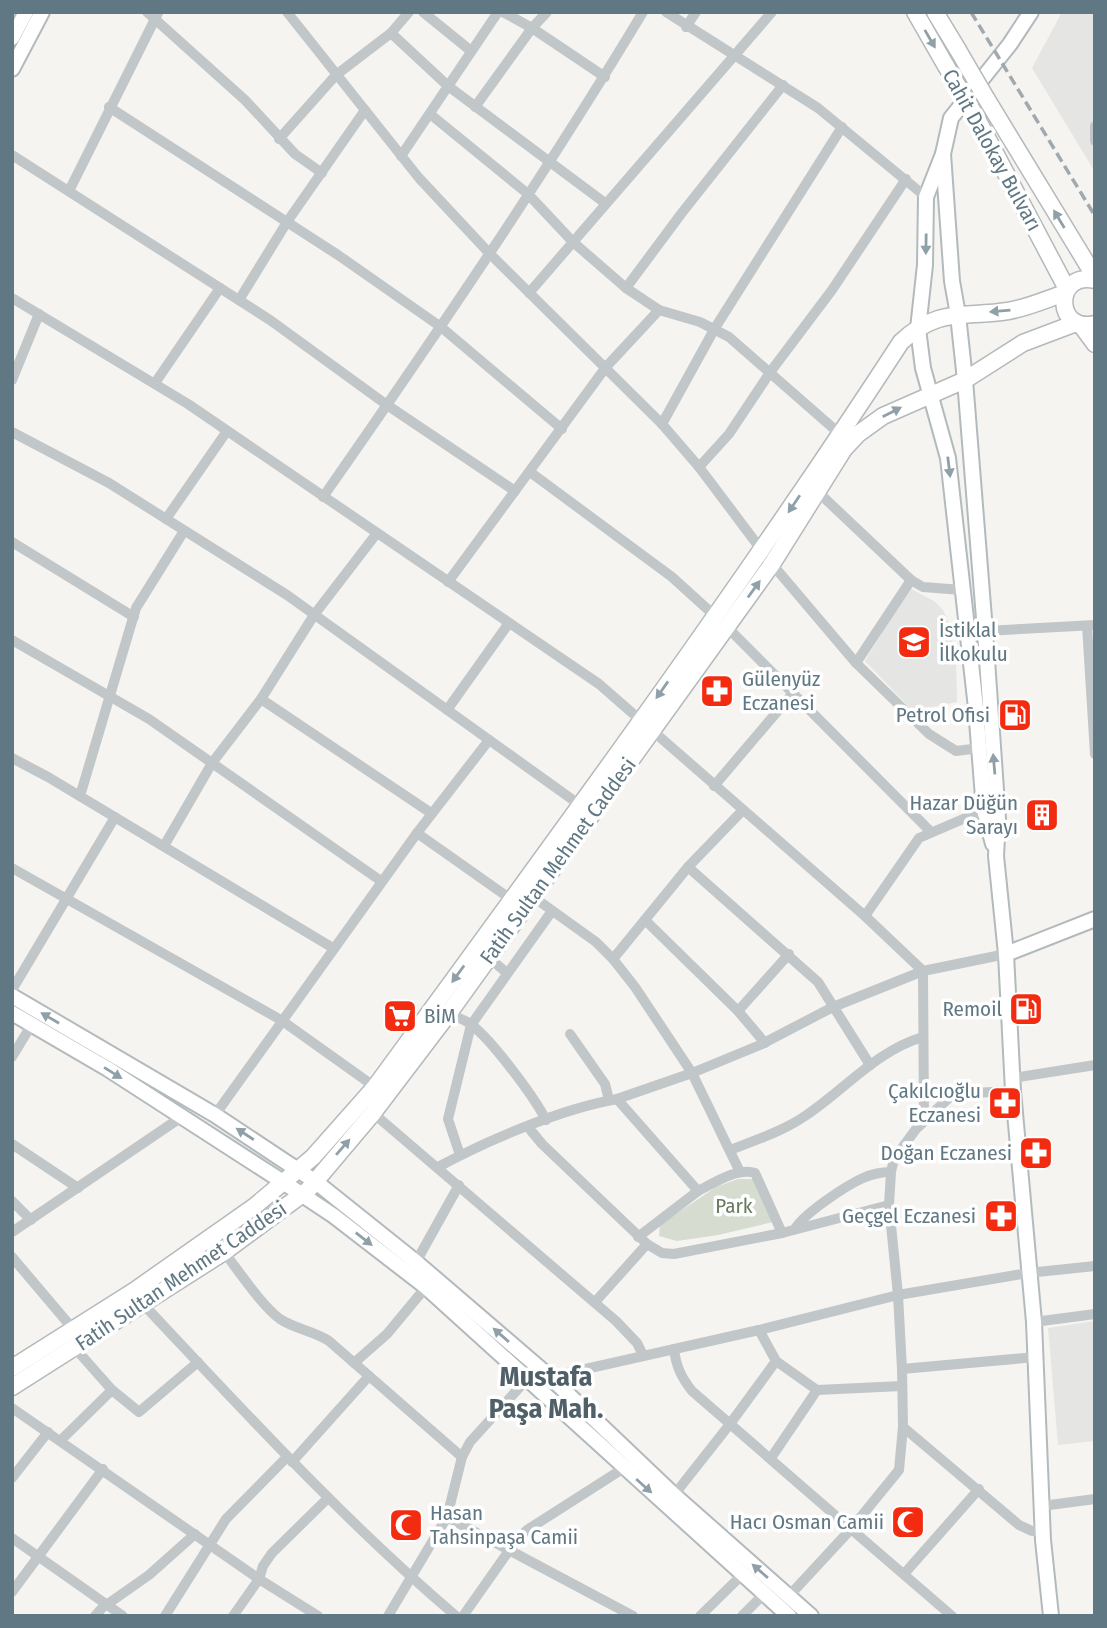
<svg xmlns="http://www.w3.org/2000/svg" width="1107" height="1628" viewBox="0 0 1107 1628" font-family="'Fira Sans Condensed',sans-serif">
  <rect width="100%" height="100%" fill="#f5f4f0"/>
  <g fill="#e5e6e3">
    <path d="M1062 12H1095V172L1032 68Z"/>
    <path d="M911 589 934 601 943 610 949 624 956 660 957 702 913 711 865 661 908 590Z"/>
    <path d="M1095 1321V1441L1058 1445 1048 1328Z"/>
  </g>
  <path fill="#d6dcd0" d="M738 1179H754L773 1222 718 1235 677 1241 659 1236 660 1225 716 1187Z"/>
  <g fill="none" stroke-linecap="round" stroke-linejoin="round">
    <g stroke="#b3babd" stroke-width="18">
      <g id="secondary">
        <path d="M12 38 26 12"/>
        <path d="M12 69 42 12"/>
        <path d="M943 154 952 281 958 315 965 380 985 631 998 819 996 856 1006 954 1013 1091 1034 1322 1043 1540 1051 1616"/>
        <path d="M993 844 984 810 976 708 948 458 923 368 918 329 925 265 926 197 943 154 951 118 1010 44 1031 12"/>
        <path d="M1006 954 1095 919"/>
        <path d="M12 996 215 1115 316 1182 416 1262 550 1377 674 1495 811 1616"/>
        <path d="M12 1013 108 1069 283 1182 334 1216 426 1287 789 1616"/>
      </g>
    </g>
    <g stroke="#b4b9bc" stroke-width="19">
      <g id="primary">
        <path d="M915 12 946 66"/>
        <path d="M935 12 958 50"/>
        <path d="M986 98 1095 277"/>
        <path d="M975 115 1067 289"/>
        <path d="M1095 280C1053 271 1055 334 1095 324"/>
        <path d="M1081 325 1095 344"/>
        <path d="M12 1368 134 1291 255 1206 313 1157 375 1087C554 842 735 597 901 342 938 307 964 318 1008 311 1027 308 1047 299 1065 293"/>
        <path d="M12 1387 224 1252 308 1190 373 1113 449 1013 772 564 844 449 858 434 883 416 965 380 1023 343 1076 323"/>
      </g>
    </g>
    <g stroke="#c1c6c9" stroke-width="10">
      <path d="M147 12 245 100 295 154 322 173"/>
      <path d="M287 12 419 178 490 254 662 424 699 467 772 564 856 663 929 734 956 751 980 748"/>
      <path d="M423 12 471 51"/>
      <path d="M503 12 532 28 605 77"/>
      <path d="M666 12 818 108 926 197"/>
      <path d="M686 27 696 12"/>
      <path d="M391 33 448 86 605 203"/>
      <path d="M109 107 338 255 441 327 562 429"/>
      <path d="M475 107 532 28 547 12"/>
      <path d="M430 114 528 194 573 242 626 288 659 310 700 322 729 337 841 435"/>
      <path d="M1095 126V141"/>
      <path d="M279 139 336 75 391 33 409 12"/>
      <path d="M12 155 270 320 387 405 515 491"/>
      <path d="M401 156 498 12"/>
      <path d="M69 191 158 13"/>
      <path d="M626 288 681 214 783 85"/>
      <path d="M529 293 772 12"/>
      <path d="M12 298 188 404 599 684 865 916 923 971 924 1120"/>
      <path d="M239 300 287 222 365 110"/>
      <path d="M12 380 39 314"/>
      <path d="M155 383 220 288"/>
      <path d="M662 424 715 328 842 127"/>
      <path d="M12 432 109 483 287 595 580 805"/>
      <path d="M699 467 729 434 771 371 832 290 906 179"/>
      <path d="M530 472 672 577 715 616"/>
      <path d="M818 492 911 580 923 587 962 590"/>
      <path d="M323 497C434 338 543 178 643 12"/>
      <path d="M166 519 227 431"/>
      <path d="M12 542 134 617"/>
      <path d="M448 582 606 367 659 310"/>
      <path d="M1087 626 1095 754"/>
      <path d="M727 627 930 831"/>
      <path d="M985 631 1095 625"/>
      <path d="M12 640 149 719 381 881"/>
      <path d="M856 663 911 580"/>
      <path d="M261 699 431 813"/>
      <path d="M447 710 509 623"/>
      <path d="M12 758 48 777 333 948"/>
      <path d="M714 786 793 693"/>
      <path d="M80 796 136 608 184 531"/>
      <path d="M417 833 489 740"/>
      <path d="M164 846 212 763 261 699 314 615 377 533"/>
      <path d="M688 867 818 982 870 1065"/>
      <path d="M12 868 281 1020 375 1087"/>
      <path d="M532 896 596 942 613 959 635 987 692 1073 740 1172"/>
      <path d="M865 916 919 838 984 810"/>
      <path d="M645 920 738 1011 765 1043"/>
      <path d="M488 957 507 973"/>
      <path d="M613 959 688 867 742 811"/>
      <path d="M12 990 115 817"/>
      <path d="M738 1011 789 954"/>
      <path d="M449 1013C455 1017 463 1019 469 1023 490 1037 534 1097 546 1120"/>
      <path d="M570 1034 605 1084 609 1100"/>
      <path d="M12 1057 32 1024"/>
      <path d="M1013 1078 1095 1065"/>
      <path d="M617 1099 692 1073 760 1045 833 1007 923 971 1006 954"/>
      <path d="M373 1113 616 1321 637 1343 643 1355"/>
      <path d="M215 1115 417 833 512 900"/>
      <path d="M528 1127 542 1144 647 1244 595 1302"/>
      <path d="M12 1144 78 1188"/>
      <path d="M730 1150C756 1140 784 1131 808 1114 846 1088 878 1050 923 1037"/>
      <path d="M460 1155 448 1119 471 1025 552 911"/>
      <path d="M438 1167C488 1140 561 1109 617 1099L698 1191 638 1237"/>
      <path d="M698 1191C714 1183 738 1167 755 1173L782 1233"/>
      <path d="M12 1201 31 1220"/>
      <path d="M795 1229C803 1214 847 1185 863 1178 872 1174 881 1172 891 1172"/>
      <path d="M12 1232 183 1116"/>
      <path d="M647 1244 662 1253 674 1254 782 1233 889 1205"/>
      <path d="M224 1252C238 1270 262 1306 280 1319 295 1329 314 1331 329 1341L462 1457"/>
      <path d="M12 1257 73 1329"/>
      <path d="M416 1262 459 1185"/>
      <path d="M142 1303C244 1411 343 1520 456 1616"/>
      <path d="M1034 1322 1095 1314"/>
      <path d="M759 1330 776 1361 817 1390 902 1386"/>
      <path d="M74 1347 112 1390 139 1412 198 1362"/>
      <path d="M674 1349C676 1366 681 1377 692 1391L851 1529 899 1470 903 1427 902 1369 898 1295 889 1205 891 1172 894 1159 916 1129 953 1094 1013 1091"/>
      <path d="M354 1363 387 1334 426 1287"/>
      <path d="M902 1369 1036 1357"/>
      <path d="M12 1408 259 1579 318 1616"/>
      <path d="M903 1427 1019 1525 1032 1531H1043"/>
      <path d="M61 1440 112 1390"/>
      <path d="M771 1458 817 1390"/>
      <path d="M292 1462 369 1376"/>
      <path d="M12 1478 48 1432"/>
      <path d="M674 1495 730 1424 776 1361"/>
      <path d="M1042 1506 1095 1499"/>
      <path d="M447 1517 633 1616"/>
      <path d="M12 1538 123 1616"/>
      <path d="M904 1574 979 1489"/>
      <path d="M12 1592 103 1469"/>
      <path d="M789 1596 851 1529 952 1616"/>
      <path d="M95 1616 102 1608 149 1575 195 1534"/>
      <path d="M165 1616 226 1519 287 1457"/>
      <path d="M233 1616 259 1579 263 1566 272 1553 327 1499"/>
      <path d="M388 1616 447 1517 462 1457 470 1442 528 1378 550 1377 759 1330 898 1295 1028 1273 1095 1266"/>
      <path d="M463 1616 515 1542 527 1530 624 1468"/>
      <path d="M700 1616 742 1575"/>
      <path d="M742 1616 764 1594"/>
    </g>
    <use href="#secondary" stroke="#fff" stroke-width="14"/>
    <use href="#primary" stroke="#fff" stroke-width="16"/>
    <path stroke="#a1a9ae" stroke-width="3.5" stroke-dasharray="10 5" stroke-linecap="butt" d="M971 12 1095 216"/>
    <g stroke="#b4b9bc" stroke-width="19" stroke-linecap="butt">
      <g id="primary-bridge">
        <path d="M958 50 986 98"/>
        <path d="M946 66 975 115"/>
      </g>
    </g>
    <use href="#primary-bridge" stroke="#fff" stroke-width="16"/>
  </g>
  <defs><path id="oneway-solid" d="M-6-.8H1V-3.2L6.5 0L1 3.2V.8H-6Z" transform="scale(1.75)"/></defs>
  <g fill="#90a0a9">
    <use href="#oneway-solid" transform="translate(930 39) rotate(60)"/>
    <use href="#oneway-solid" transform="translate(1059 219) rotate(-121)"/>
    <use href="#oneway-solid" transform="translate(926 244) rotate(91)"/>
    <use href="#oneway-solid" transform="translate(1000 311) rotate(175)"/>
    <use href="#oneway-solid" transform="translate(892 412) rotate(-27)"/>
    <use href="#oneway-solid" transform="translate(949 467) rotate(83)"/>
    <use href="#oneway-solid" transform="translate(794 504) rotate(124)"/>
    <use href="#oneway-solid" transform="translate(754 589) rotate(-54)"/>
    <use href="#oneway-solid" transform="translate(662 690) rotate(125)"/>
    <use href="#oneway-solid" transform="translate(994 764) rotate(-95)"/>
    <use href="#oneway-solid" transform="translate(458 974) rotate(126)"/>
    <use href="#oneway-solid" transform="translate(50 1018) rotate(-150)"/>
    <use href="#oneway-solid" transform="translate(113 1073) rotate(32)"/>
    <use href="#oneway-solid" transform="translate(245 1134) rotate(-147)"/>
    <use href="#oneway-solid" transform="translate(343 1147) rotate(-49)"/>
    <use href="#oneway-solid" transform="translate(364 1239) rotate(38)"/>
    <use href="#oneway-solid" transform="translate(501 1335) rotate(-139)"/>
    <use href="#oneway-solid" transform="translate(644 1486) rotate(42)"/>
    <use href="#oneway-solid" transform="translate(760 1571) rotate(-139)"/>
  </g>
  <defs>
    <g id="school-square" transform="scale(1.75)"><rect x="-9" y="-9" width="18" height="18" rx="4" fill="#f32c11" stroke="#fff"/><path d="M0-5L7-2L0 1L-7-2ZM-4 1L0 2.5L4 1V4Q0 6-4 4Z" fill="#fff"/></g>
    <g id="pharmacy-square" transform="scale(1.75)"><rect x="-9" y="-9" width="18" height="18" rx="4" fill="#f32c11" stroke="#fff"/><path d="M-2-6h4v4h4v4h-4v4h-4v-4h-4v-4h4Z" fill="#fff"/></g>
    <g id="fuel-square" transform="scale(1.75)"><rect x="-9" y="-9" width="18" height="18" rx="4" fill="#f32c11" stroke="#fff"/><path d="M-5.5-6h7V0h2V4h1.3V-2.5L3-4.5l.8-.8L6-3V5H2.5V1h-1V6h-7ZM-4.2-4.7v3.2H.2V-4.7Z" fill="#fff"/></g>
    <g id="building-square" transform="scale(1.75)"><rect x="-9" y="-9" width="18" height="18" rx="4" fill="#f32c11" stroke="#fff"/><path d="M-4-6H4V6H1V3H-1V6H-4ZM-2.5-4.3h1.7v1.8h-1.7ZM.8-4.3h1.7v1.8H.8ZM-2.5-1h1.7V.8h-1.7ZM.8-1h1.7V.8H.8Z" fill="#fff"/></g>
    <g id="supermarket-square" transform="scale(1.75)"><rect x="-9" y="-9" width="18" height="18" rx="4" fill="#f32c11" stroke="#fff"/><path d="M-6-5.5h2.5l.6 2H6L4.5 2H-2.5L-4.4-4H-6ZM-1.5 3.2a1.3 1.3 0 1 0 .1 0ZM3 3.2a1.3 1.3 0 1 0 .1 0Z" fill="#fff"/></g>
    <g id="mosque-square" transform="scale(1.75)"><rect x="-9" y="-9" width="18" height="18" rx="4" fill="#f32c11" stroke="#fff"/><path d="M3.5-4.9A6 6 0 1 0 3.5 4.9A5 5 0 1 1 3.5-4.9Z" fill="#fff"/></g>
  </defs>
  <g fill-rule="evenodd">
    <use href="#school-square" x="914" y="642"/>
    <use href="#pharmacy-square" x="717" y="691"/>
    <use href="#fuel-square" x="1015" y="715"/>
    <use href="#building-square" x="1042" y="815"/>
    <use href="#fuel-square" x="1026" y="1009"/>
    <use href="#supermarket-square" x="400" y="1016"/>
    <use href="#pharmacy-square" x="1005" y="1103"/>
    <use href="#pharmacy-square" x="1036" y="1153"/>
    <use href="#pharmacy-square" x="1001" y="1216"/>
    <use href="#mosque-square" x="908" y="1522"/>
    <use href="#mosque-square" x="406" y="1525"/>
  </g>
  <g text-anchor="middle" stroke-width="7" stroke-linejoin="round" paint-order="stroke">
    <g font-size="21" fill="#607884" stroke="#fff">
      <text transform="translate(992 150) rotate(61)" y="7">Cahit Dalokay Bulvarı</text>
      <text transform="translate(558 861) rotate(-54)" y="7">Fatih Sultan Mehmet Caddesi</text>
      <text transform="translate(181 1276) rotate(-34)" y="7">Fatih Sultan Mehmet Caddesi</text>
    </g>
    <g font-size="21" fill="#607884" stroke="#fff" text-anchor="end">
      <text x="939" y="637" text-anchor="start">İstiklal<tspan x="939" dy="24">İlkokulu</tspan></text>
      <text x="742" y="686" text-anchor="start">Gülenyüz<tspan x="742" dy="24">Eczanesi</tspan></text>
      <text x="990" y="722">Petrol Ofisi</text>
      <text x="1018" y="810">Hazar Düğün<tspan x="1018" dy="24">Sarayı</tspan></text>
      <text x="1002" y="1016">Remoil</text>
      <text x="424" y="1023" text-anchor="start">BİM</text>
      <text x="981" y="1098">Çakılcıoğlu<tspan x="981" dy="24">Eczanesi</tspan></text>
      <text x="1012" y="1160">Doğan Eczanesi</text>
      <text x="976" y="1223">Geçgel Eczanesi</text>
      <text x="430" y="1520" text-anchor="start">Hasan<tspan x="430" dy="24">Tahsinpaşa Camii</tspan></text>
      <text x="884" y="1529">Hacı Osman Camii</text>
    </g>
    <g font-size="21" fill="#687a60" stroke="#fff">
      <text x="734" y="1213">Park</text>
    </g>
    <g font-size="28" font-weight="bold" fill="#4f6068" stroke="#fff">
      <text x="546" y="1386">Mustafa<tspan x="546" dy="32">Paşa Mah.</tspan></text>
    </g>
  </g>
  <rect width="1107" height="1628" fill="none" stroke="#607884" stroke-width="28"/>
</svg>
